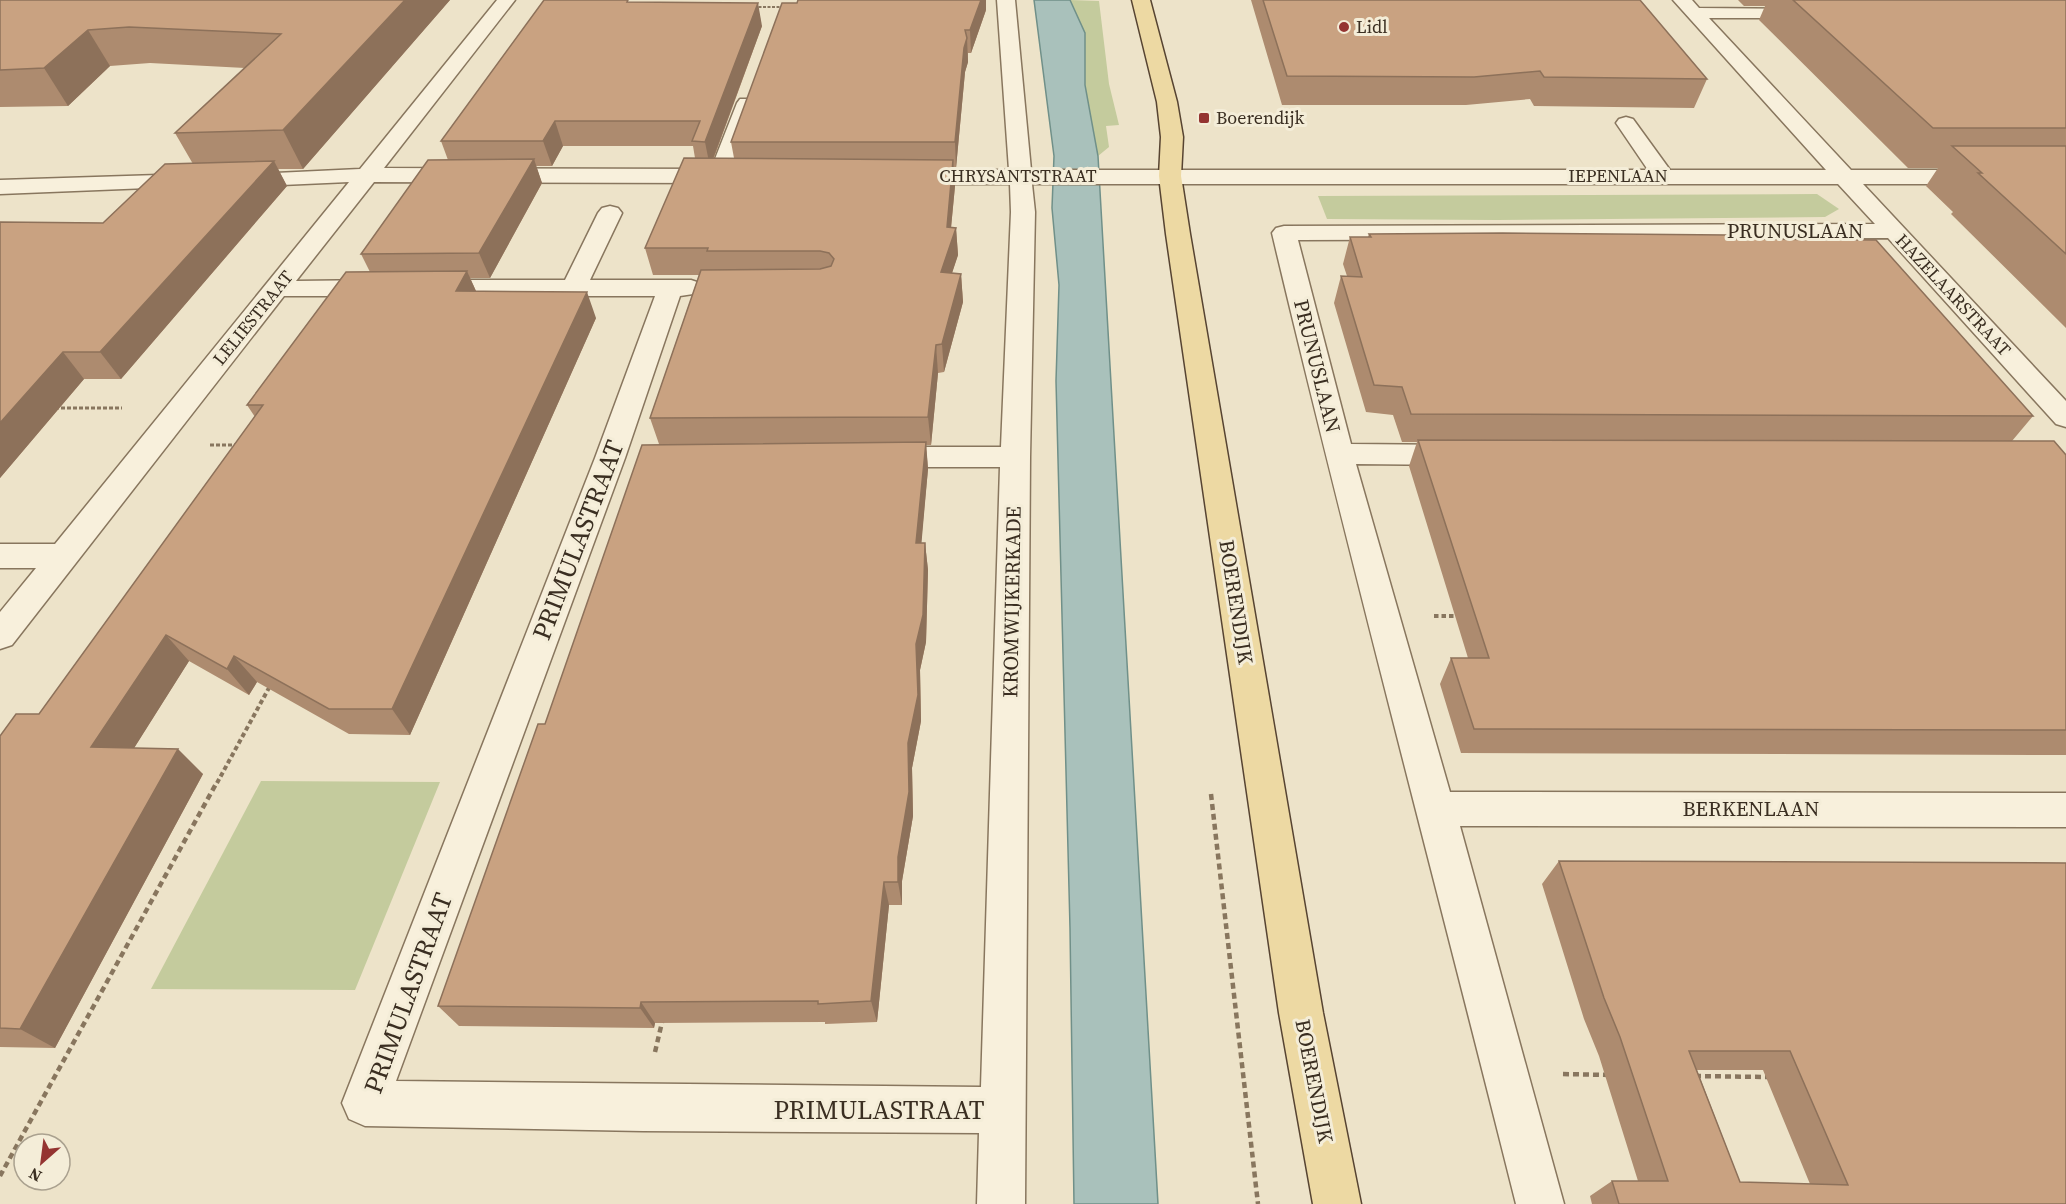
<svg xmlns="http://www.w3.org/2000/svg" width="2066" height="1204" viewBox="0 0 2066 1204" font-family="'Source Serif 4',serif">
  <rect width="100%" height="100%" fill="#ede3c9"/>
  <g fill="#c4cb9d">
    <path d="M1070 0 1099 1 1109 84 1119 125 1106 126 1109 147 1098 156 1085 85V33Z"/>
    <path d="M1817 194 1839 209 1825 217 1497 220 1327 219 1318 196Z"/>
    <path d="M261 781 440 782 355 990 151 989Z"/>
  </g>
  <path fill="#a9c1bb" stroke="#709089" stroke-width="1.5" d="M1034 0H1070L1085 33V85L1098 156 1158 1204H1074L1070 928 1056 381 1059 285 1052 208 1054 156Z"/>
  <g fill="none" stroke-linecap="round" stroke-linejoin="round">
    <g stroke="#88765e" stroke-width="3">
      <g id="minor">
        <path d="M497 0H515L384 168 711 169 737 103 740 99H754L757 103 729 181 721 183 374 182 296 281 379 280 388 283 392 288 388 293 379 296H284L12 645 0 649V612L36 568H0V544H55L349 182 239 187 231 185 228 180 231 175 360 169Z"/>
        <path d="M997 0H1015L1031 170H1648L1616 123 1619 119 1626 117 1633 119 1670 170H1826L1673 0H1692L1699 8 1812 9 1815 13 1812 17 1806 18H1709L1851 170H2066V184H1863L2066 401V427L2056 424 1888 238 1298 240 1351 444 1458 445 1468 448 1473 455 1468 462 1458 465 1356 464 1450 792 2066 793V827L1460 826 1564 1204H1516C1435 880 1349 558 1272 233L1276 228 1284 226 1875 224 1838 184H1032L1035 212 1030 457 1025 1204H977L979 1133 643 1131 365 1126 349 1119 342 1103 595 458 655 296H430L421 293 417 288 421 283 430 280H565L598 213 602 208 610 206 618 208 622 213 590 280H691L700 283 704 288 700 293 680 296 625 458 396 1081 981 1087 1000 467H882L872 464 867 457 872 450 882 447H1001L1011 212 1010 184H911L903 182 900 177 903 172 911 170H1009Z"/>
        <path d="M190 174 198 176 201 181 198 186 0 194V180Z"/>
      </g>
    </g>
    <g stroke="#574432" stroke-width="3">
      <path id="major" d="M1132 0H1150L1177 102 1183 137 1181 176 1190 234 1323 1013 1361 1204H1313L1279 1013 1166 234 1159 176 1161 137 1157 102Z"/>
    </g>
    <path stroke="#88765e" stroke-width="2" stroke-dasharray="3 1.5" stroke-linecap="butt" d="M754 7H782"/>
    <g stroke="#88765e" stroke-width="3" stroke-dasharray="4 2" stroke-linecap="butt">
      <path d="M55 408H122"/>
      <path d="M210 445H238"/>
    </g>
    <g stroke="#88765e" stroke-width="4" stroke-dasharray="4.5 3" stroke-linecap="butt">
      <path d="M1434 616H1459"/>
      <path d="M217 783 270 686"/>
    </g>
    <g stroke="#88765e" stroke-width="4.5" stroke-dasharray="6 4" stroke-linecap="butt">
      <path d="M1211 794 1258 1204"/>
      <path d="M655 1052 663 1018"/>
      <path d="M1563 1074 1609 1075"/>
      <path d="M1695 1076 1768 1077"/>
      <path d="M0 1176 217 782"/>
    </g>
    <use href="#minor" fill="#f8f0dc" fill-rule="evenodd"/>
    <use href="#major" fill="#edd9a3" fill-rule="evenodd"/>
  </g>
  <g fill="#ad8b6f" fill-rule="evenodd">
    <path d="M0 0H450L303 169H278L287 186 121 379H84L0 478V222L103 223 193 164 175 133 245 68 150 63 110 66 68 106 0 107Z"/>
    <path d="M1251 0H1640L1707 79 1694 108 1534 106 1530 99 1466 105H1282Z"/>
    <path d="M1738 0H2066V328L1951 214 1953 212 1926 186 1938 168H1908L1759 20 1765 6H1744Z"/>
    <path d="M631 2 762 26 714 158H734L731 142 986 10 971 53H968V62L965 72 956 168H954L955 186 951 228H956L958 255 952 273 961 274 963 302 944 372 938 373 931 445H926L928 469 921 543H925L928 570 926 642 920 670 921 721 912 768 913 816 902 881V905H889L877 1022 825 1024V1022L655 1023 654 1028 459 1026 438 1006 545 724 659 444 650 418 699 275H653L645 248 695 158 693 146H563L552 166H536L542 183 490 278H470L476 291 596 318 410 735 349 734 257 682 249 695 189 661 134 748 203 774 55 1048 0 1047V736L39 714 255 417 247 405 370 272 361 254 448 160 441 141Z"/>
    <path d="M1369 234 1731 239 2033 416 2012 441 2066 455V755L1461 753 1440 684 1451 658H1468L1409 466 1417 442H1402L1393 415 1366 412 1334 303 1341 276H1347L1343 264 1350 237H1368Z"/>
    <path d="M1559 861 2066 1204H1592L1590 1196 1612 1181H1638L1599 1056 1584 1019 1542 884ZM1697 1070H1763L1810 1184 1740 1182Z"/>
  </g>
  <g fill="#8d715a">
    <path d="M405 0H450L303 169 283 130Z"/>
    <path d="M981 0H986V10L971 53 970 30Z"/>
    <path d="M758 3 762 26 710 167 705 142Z"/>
    <path d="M88 30 110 66 68 106 44 68Z"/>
    <path d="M967 38 968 62 965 72 956 168 955 142 964 48Z"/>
    <path d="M555 121 563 146 552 166 543 141Z"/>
    <path d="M534 159 542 183 490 278 479 253Z"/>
    <path d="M953 160 955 186 949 248 956 228 958 255 943 300 941 272 947 227Z"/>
    <path d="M274 161 287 186 121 379 100 352Z"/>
    <path d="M467 271 479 298 456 291Z"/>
    <path d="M961 274 963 302 944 372 942 344Z"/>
    <path d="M587 292 596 318 410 735 392 709Z"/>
    <path d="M936 345 938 373 931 445 928 417Z"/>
    <path d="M63 352 84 379 0 478V423Z"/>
    <path d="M926 442 928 469 919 571 916 543Z"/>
    <path d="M925 543 928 570 926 642 920 670 921 721 912 768 913 816 902 881V905L898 882V857Z"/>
    <path d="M166 635 189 661 119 772 91 747Z"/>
    <path d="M234 656 257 682 249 695 227 669Z"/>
    <path d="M178 749 203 774 55 1048 20 1029Z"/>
    <path d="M884 882 889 905 877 1022 871 1001Z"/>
    <path d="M641 1002 655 1023 654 1028 640 1008Z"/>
  </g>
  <g fill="#c9a281" stroke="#8d715a" stroke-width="1.5" fill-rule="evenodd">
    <path d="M0 0H405L283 130 175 133 281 34 129 27 88 30 44 68 0 70Z"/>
    <path d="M544 0H628L627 2 758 3 705 142 692 141 700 121H555L543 141H441Z"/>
    <path d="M798 0H981L970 30H965L967 38 964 48 955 142H731L782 3H797Z"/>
    <path d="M1263 0H1640L1707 79 1544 77 1540 71 1474 77 1287 76Z"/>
    <path d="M1793 0H2066V128H1933Z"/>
    <path d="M1952 146H2066V254L1978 173H1982Z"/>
    <path d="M684 158 953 160 947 227 956 228 941 272 961 274 942 344 936 345 928 417 650 418 701 270 820 269 831 266 834 259 829 253 820 251H707L708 248H645Z"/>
    <path d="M534 159 479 253 361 254 428 160Z"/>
    <path d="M274 161 100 352H63L0 423V222L103 223 165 164Z"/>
    <path d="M1502 233 1728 235 1731 239 1876 240 2033 416 1411 414 1402 387 1374 385 1341 276 1362 277 1350 237H1371L1369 234Z"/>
    <path d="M467 271 456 291 587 292 392 709H329L234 656 227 669 166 635 91 747 178 749 20 1029 0 1028V736L16 714H39L263 405H247L346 272Z"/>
    <path d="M1418 440 2054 441 2066 455V730L1474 729 1451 658H1489Z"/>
    <path d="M926 442 916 543H925L923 615 916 644 918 695 908 743 909 792 898 857V882H884L871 1001 818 1004V1001L641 1002 640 1008 438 1006 538 724H545L642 445Z"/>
    <path d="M1559 861 2066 863V1204H1619L1612 1181H1668L1620 1037 1604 998ZM1689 1051H1790L1848 1185 1740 1182Z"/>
  </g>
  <g fill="#943431" stroke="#f4edd8" stroke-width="2">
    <circle cx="1344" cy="27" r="6"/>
    <rect x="1198" y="112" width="12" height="12" rx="3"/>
  </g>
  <g text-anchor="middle" stroke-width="6" stroke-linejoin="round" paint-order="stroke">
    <g font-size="18" fill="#3a2e21" stroke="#f4edd8" text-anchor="start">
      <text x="1356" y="33">Lidl</text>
      <text x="1216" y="124">Boerendijk</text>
    </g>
    <g font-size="18" fill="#3a2e21" stroke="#f4edd8">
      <text x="1018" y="182">CHRYSANTSTRAAT</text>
      <text x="1618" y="182">IEPENLAAN</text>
      <text transform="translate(1953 295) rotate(47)" y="6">HAZELAARSTRAAT</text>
      <text transform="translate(253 318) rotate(-51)" y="6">LELIESTRAAT</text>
    </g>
    <g font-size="21" fill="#3a2e21" stroke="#f4edd8">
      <text x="1795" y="238">PRUNUSLAAN</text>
      <text transform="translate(1317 366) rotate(76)" y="7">PRUNUSLAAN</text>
      <text transform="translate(1012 602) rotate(-89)" y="7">KROMWIJKERKADE</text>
      <text transform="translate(1236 602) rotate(81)" y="7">BOERENDIJK</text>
      <text x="1751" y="816">BERKENLAAN</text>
      <text transform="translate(1314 1081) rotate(79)" y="7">BOERENDIJK</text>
    </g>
    <g font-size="26" fill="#3a2e21" stroke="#f4edd8">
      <text transform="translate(578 540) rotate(-69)" y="9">PRIMULASTRAAT</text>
      <text transform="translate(408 993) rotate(-70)" y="9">PRIMULASTRAAT</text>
      <text x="879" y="1119">PRIMULASTRAAT</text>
    </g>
  </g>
  <g transform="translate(42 1162) rotate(208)"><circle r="28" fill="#f4edd8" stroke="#aaa18f" stroke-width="1.5"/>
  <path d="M0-4.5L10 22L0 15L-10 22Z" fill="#943431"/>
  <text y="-9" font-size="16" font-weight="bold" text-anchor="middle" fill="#3a2e21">N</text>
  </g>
</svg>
